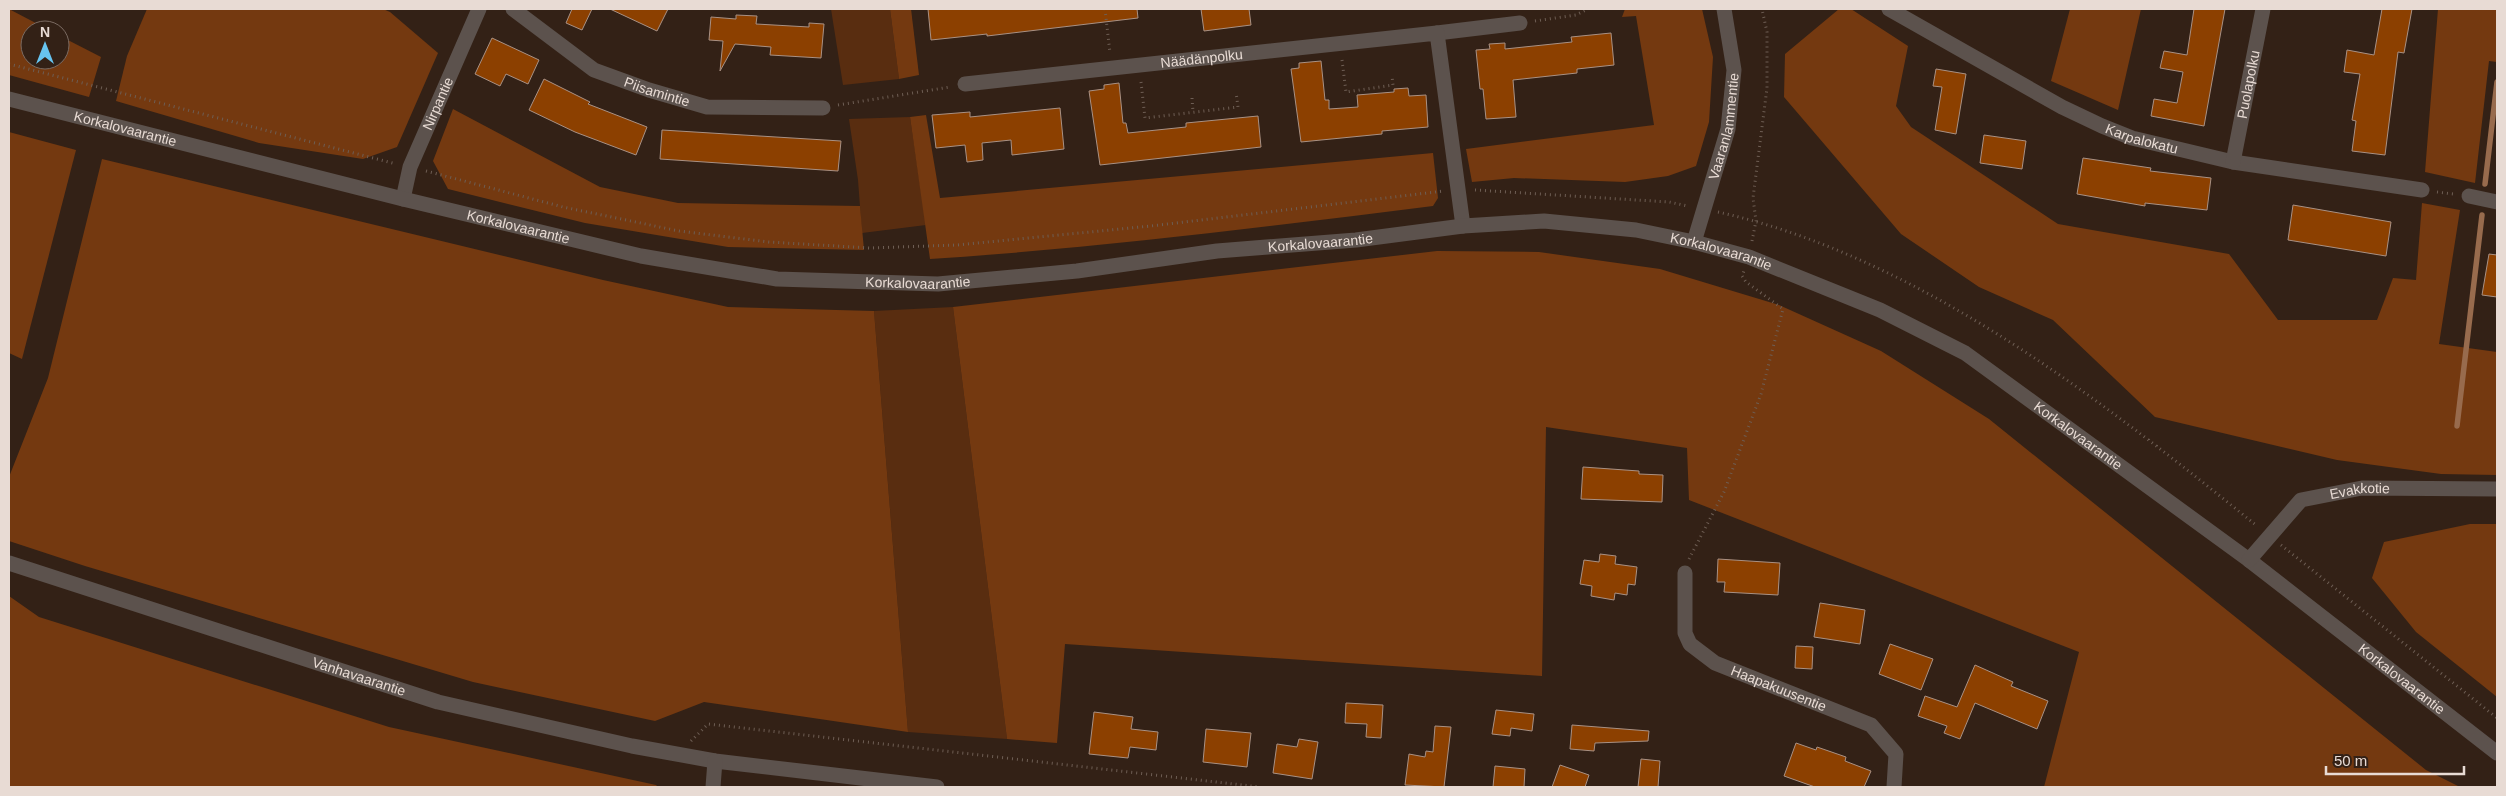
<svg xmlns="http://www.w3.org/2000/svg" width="2506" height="796" viewBox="0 0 2506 796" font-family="Helvetica,sans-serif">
  <rect width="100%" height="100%" fill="#332116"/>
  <g fill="#592d10">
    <path d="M831 9H890L899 79 843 85Z"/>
    <path d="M910 117 926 225 862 233 858 180 849 119Z"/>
    <path d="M953 307 1007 739 908 732 874 311Z"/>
  </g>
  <g fill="#743910">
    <path d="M9 9 49 30H30V60H60V36L101 57 89 97 9 75Z"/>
    <path d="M147 9H383L390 12 438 53 397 147 363 159 259 143 116 101 127 56Z"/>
    <path d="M890 9H911L919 75 899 79Z"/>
    <path d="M1625 9H1702L1713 57 1709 122 1696 166 1668 176 1625 182 1514 178 1472 182 1466 149 1654 125 1636 16 1622 17Z"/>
    <path d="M1839 9H1851L1908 46 1896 106 1911 127 2058 224 2229 254 2278 320H2377L2393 278 2416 280 2422 203 2460 210 2439 344 2497 352V475L2441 474 2337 460 2155 417 2053 320 1979 287 1901 234 1784 97 1785 54Z"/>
    <path d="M2070 9H2141L2118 110 2051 81Z"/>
    <path d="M2438 9H2497V62L2489 61 2475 183 2425 172Z"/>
    <path d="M453 109 600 187 678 203 860 206 864 250 728 247 585 223 448 189 433 161Z"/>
    <path d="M926 115 940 198 1433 153 1438 198 1433 206C1265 227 1099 248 930 259L910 117Z"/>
    <path d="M9 132 76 150 22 359 9 353Z"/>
    <path d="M102 159 603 280 728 307 874 311 908 732 704 702 655 721 473 682 85 566 9 541V477L48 378Z"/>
    <path d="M1437 251 1539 252 1660 269 1779 305 1881 351 1989 419 2426 770 2460 787H2044L2079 652 1689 500 1687 448 1546 427 1542 676 1065 644 1057 743 1007 739 953 307Z"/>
    <path d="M2470 524H2497V697L2416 632 2372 578 2384 542Z"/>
    <path d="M9 596 39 617 389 727 656 785 658 787H9Z"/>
  </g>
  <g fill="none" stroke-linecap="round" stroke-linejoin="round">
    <g stroke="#986b4d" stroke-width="5.5">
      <path d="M2485 184 2497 82"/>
      <path d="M2457 426 2482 215"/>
    </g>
  </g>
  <g fill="#8c4000" stroke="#a99184">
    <path d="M572 9H592L582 30 566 23Z"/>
    <path d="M610 9H668L657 31Z"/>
    <path d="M928 9H1137L1138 18 987 36V34L931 40Z"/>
    <path d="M1201 9H1249L1251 25 1204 31Z"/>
    <path d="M2194 9H2225L2204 126 2151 116 2154 99 2177 103 2183 72 2160 68 2164 51 2187 55Z"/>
    <path d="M2382 9H2412L2404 53 2398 52 2385 155 2352 151 2356 121 2352 120 2360 74 2344 72 2347 50 2374 55Z"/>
    <path d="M736 15 757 16 756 24 809 27V23L824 24 821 58 770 55 771 47 735 44 720 71 723 41 709 40 711 17 736 19Z"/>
    <path d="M1611 33 1614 65 1577 69V73L1513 80 1516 117 1486 119 1483 89H1480L1476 50 1490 49 1489 44 1505 43V49L1572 42 1571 37Z"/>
    <path d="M492 38 539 60 528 84 506 74 500 86 475 74Z"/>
    <path d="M1321 61 1325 100H1329V109L1358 107 1357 95 1394 92V89L1408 88 1409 96 1426 95 1428 127 1382 131V134L1301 142 1291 69 1299 68V63Z"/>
    <path d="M1936 69 1966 74 1956 134 1935 130 1942 87 1933 86Z"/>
    <path d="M544 79 590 102 588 104 647 127 636 155 575 132 529 110Z"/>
    <path d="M1119 83 1123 123H1126L1128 133 1186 127V123L1258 116 1261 147 1100 165 1089 91 1104 89V85Z"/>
    <path d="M1060 108 1064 149 1012 155 1011 140 982 143 983 160 967 162 965 145 936 148 932 115 970 112V117Z"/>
    <path d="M662 130 841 141 838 171 660 159Z"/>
    <path d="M1984 135 2026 141 2022 169 1980 163Z"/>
    <path d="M2083 158 2151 168 2150 171 2211 178 2207 210 2145 203V206L2077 194Z"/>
    <path d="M2293 205 2391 222 2386 256 2288 240Z"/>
    <path d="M2489 254 2497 255V297L2482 295Z"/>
    <path d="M1583 467 1639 471V474L1663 475 1662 502 1581 499Z"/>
    <path d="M1600 554 1616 556 1615 564 1637 567 1635 585 1628 584 1627 595 1615 593 1614 600 1591 596 1592 586 1580 584 1584 560 1599 562Z"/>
    <path d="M1718 559 1780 563 1778 595 1724 592 1725 582H1717Z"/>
    <path d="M1820 603 1865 610 1860 644 1814 637Z"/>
    <path d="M1890 644 1933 659 1921 690 1879 674Z"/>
    <path d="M1796 646 1813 647 1812 669 1795 668Z"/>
    <path d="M1975 665 2013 682 2011 686 2048 701 2037 729 1975 703 1960 739 1944 733 1947 726 1918 716 1925 696 1957 707Z"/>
    <path d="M1346 703 1383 705 1381 738 1366 737 1367 724 1345 723Z"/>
    <path d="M1496 710 1534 714 1532 731 1511 728 1510 736 1492 734Z"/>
    <path d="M1094 712 1133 717 1131 729 1158 732 1156 750 1130 747 1128 758 1089 754Z"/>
    <path d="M1572 725 1649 731 1648 741 1595 743 1594 751 1570 749Z"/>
    <path d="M1435 726 1451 727 1444 787 1405 785 1409 754 1425 757 1426 751 1433 752Z"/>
    <path d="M1206 729 1251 733 1247 767 1203 762Z"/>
    <path d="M1299 739 1318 742 1312 779 1273 773 1277 744 1297 747Z"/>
    <path d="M1796 743 1816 750 1817 747 1846 757 1845 761 1871 771 1864 787H1815L1784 776Z"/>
    <path d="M1641 759 1660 761 1658 787H1638Z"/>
    <path d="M1560 765 1589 775 1585 787H1552Z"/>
    <path d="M1495 766 1525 769 1524 787H1493Z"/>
  </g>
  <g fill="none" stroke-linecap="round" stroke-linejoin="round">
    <g stroke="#6e5e54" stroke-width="3" stroke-dasharray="1 4" stroke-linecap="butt">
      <path d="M1105 9 1110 53"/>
      <path d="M1535 21 1576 15 1588 9"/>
      <path d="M1342 60 1346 92 1393 85 1392 76"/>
      <path d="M9 64 396 164"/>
      <path d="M1141 82 1145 118 1238 107 1236 92"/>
      <path d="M1192 98 1193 112"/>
      <path d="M838 105 950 87"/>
      <path d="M426 171 563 207 679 231 769 242 870 248 957 245 1151 226 1444 191"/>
      <path d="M1475 190 1669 202 1688 206"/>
      <path d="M2437 192 2453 194"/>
      <path d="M1718 212C1917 256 2102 400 2257 526"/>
      <path d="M1752 241 1756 221 1753 198 1767 88V32L1762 9"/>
      <path d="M2281 545 2497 718"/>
      <path d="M1689 559 1724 492 1761 394 1783 309 1746 282 1742 276 1744 271"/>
      <path d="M691 741 708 724 1260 787"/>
    </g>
    <g stroke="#5c524d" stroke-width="15">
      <path id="s1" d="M513 9 594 70 649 90 707 107 823 108"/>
      <path id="s2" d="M1889 9 2062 107 2102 126 2132 138 2233 162 2422 190"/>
      <path d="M1437 33 1520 23"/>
      <path id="s3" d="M965 84 1437 33 1463 226"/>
      <path id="s4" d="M2233 162 2263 9"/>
      <path d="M2469 196 2497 202"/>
      <path id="s5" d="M403 199 410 167 479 9"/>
      <path id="s6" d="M9 563 438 702 632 746 715 761 937 787"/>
      <path id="s7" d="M1685 573V633L1690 644 1715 663 1871 725 1896 754 1894 787"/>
      <path d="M713 787 715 761"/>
    </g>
    <g stroke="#5c524d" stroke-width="15">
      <path id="s8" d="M9 99 403 199 641 256 777 279 938 284 1077 271 1217 251 1356 240 1463 226 1544 221 1636 230 1694 242 1749 257 1880 310 1965 353 2249 560 2497 753"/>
      <path id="s9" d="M1694 242 1728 129 1734 70 1724 9"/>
      <path id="s10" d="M2249 560 2301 500 2362 488 2497 489"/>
    </g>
  </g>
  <g text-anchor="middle" stroke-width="4.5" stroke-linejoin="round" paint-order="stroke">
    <g font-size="14" fill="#e8dbd4" stroke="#332116">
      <text dy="5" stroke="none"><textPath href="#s3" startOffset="238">Näädänpolku</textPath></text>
      <text dy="5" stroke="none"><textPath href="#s4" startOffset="79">Puolapolku</textPath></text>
      <text dy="5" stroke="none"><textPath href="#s1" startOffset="168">Piisamintie</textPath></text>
      <text dy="5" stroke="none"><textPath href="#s5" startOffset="102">Nirpantie</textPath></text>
      <text dy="5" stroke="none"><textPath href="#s9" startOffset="120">Vaaranlammentie</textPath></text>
      <text dy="5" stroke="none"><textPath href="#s8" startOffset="120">Korkalovaarantie</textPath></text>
      <text dy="5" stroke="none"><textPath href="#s2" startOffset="285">Karpalokatu</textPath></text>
      <text dy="5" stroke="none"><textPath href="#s8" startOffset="525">Korkalovaarantie</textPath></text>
      <text dy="5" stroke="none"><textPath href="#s8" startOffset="1335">Korkalovaarantie</textPath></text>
      <text dy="5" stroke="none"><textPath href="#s8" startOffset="1740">Korkalovaarantie</textPath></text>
      <text dy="5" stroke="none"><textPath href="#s8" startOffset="930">Korkalovaarantie</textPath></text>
      <text dy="5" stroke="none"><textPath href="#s8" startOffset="2145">Korkalovaarantie</textPath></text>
      <text dy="5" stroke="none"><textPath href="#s10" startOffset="139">Evakkotie</textPath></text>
      <text dy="5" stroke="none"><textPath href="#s6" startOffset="368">Vanhavaarantie</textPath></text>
      <text dy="5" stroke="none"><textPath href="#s8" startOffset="2550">Korkalovaarantie</textPath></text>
      <text dy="5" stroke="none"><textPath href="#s7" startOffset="172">Haapakuusentie</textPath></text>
    </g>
  </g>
  <rect width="2506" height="796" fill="none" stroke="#e8dbd4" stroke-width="20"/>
  <g transform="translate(45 45)"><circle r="24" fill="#332116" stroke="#7b6b62"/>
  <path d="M0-4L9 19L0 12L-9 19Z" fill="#67c4f0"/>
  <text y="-8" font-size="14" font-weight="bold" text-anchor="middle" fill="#e8dbd4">N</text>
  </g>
  <path d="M2326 766v8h138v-8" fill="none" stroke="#e8dbd4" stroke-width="2.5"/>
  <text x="2334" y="766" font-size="15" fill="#e8dbd4" stroke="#332116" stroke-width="4" paint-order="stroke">50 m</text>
</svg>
